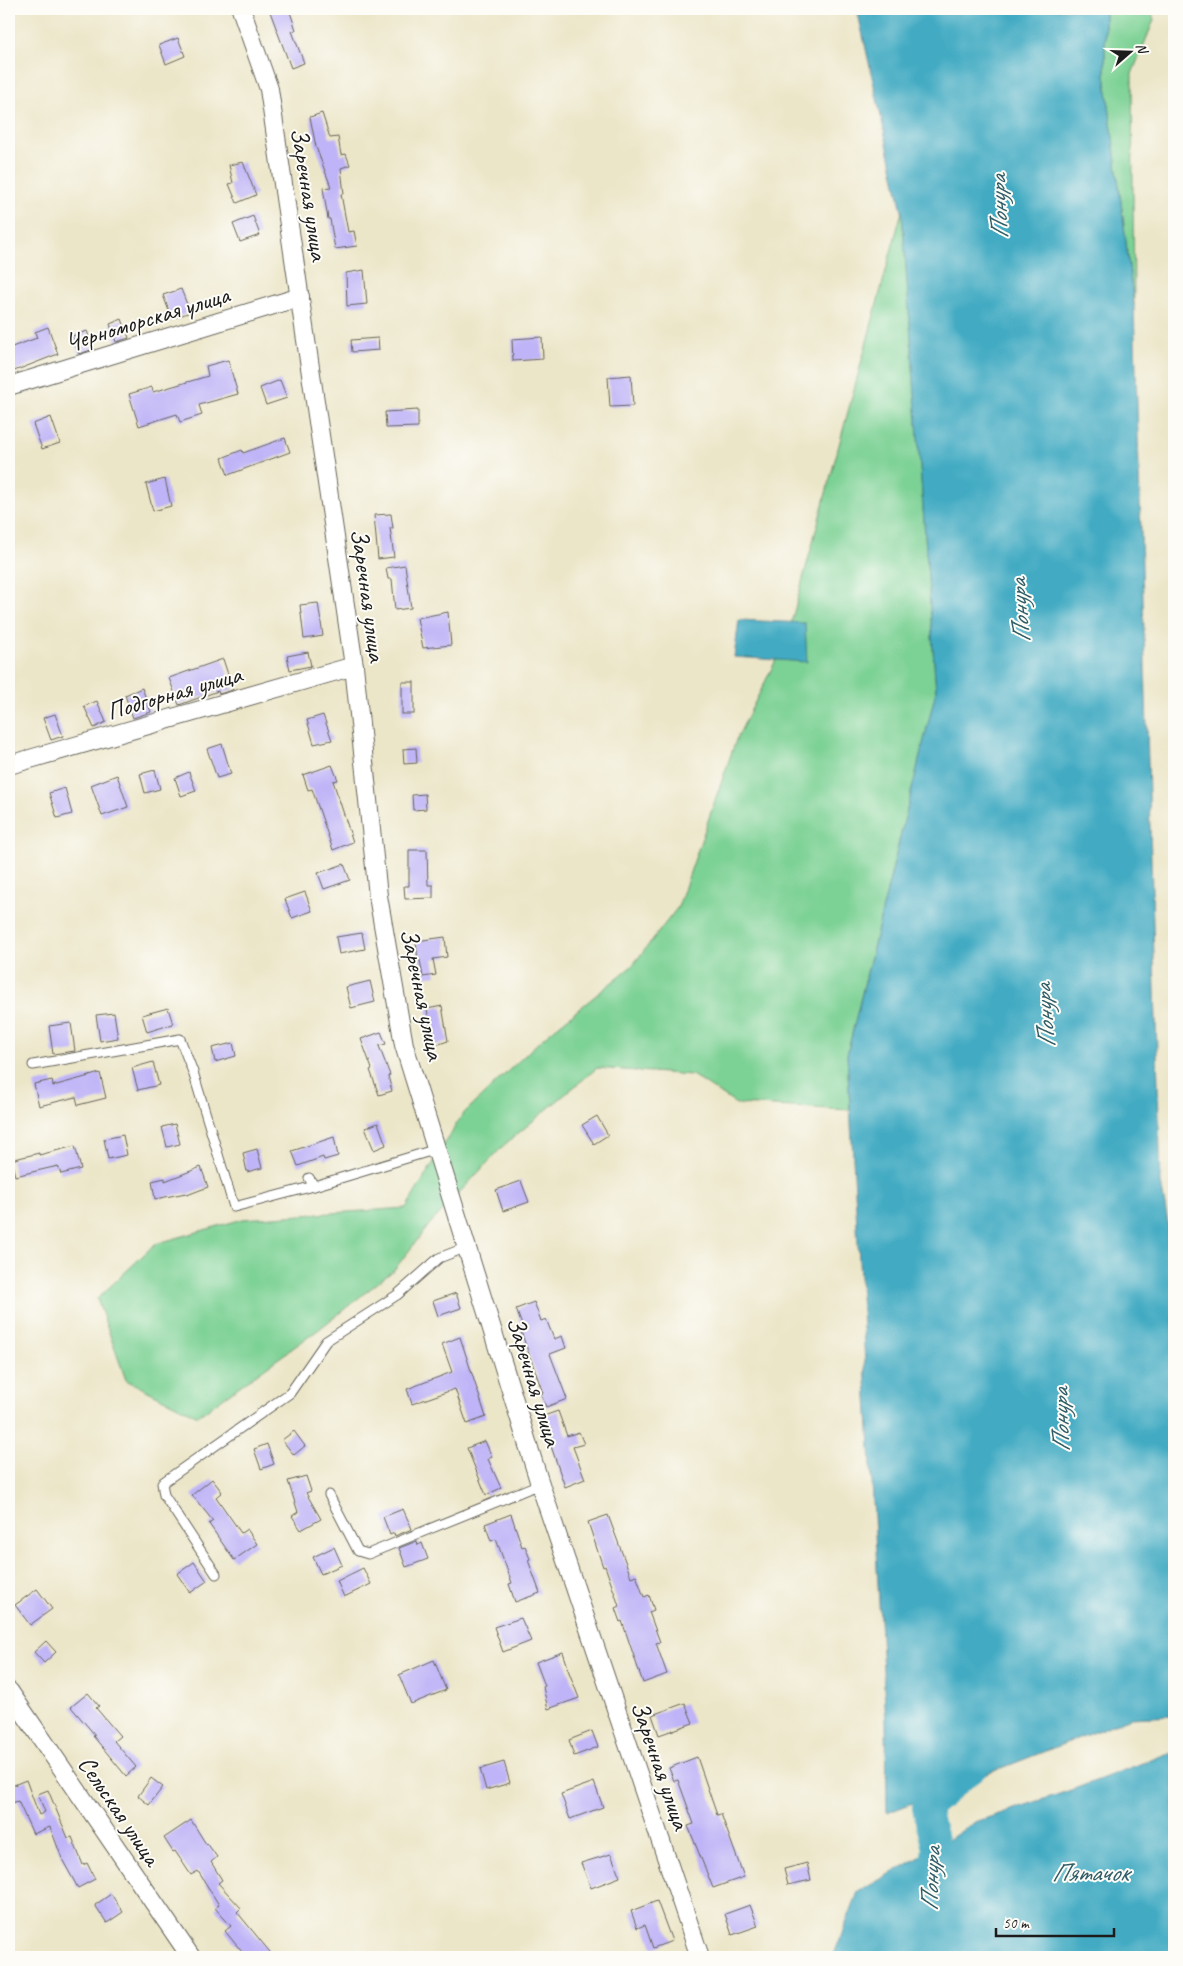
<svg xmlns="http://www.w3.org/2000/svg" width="1183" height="1966" viewBox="0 0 1183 1966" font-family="Caveat,sans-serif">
  <rect width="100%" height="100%" fill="#fdfcf7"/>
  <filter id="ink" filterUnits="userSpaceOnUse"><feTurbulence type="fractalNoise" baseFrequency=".02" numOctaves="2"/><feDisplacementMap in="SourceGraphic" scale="10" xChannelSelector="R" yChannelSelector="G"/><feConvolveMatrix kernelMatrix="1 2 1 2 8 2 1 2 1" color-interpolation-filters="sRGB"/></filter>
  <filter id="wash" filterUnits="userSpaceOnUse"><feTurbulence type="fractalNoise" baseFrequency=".0096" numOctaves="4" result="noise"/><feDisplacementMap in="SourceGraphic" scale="20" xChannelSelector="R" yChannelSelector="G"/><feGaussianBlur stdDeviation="1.12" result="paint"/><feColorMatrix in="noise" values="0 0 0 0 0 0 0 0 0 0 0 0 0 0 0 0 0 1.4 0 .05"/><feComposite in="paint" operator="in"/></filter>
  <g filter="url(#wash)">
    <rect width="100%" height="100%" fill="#ece6c9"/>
    <g fill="#7bd194" stroke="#4c7658">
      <path d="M1105 9H1151L1154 20 1132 74 1134 306 1105 74Z"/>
      <path d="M902 211 936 691 847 1054 850 1110 736 1104 692 1075 597 1068 504 1145 430 1224 394 1270 318 1330 198 1416 126 1380 97 1299 155 1244 243 1219 406 1208 462 1115 542 1039 632 966 678 907 736 740 787 638Z"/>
    </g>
    <g fill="#43abc3" stroke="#306470">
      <path d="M857 9H1105V74L1134 306 1161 1183 1174 1257V1716L1130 1718 887 1813 886 1722 847 1055 936 691 902 211Z"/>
      <path d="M739 620 805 623 807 662 734 657Z"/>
      <path d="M1174 1751V1957H833L858 1892 936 1848 975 1822 1074 1789Z"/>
    </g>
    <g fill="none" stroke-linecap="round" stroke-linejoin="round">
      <path stroke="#43abc3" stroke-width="28" d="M927 1957 929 1904 936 1848 926 1808 975 1766"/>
    </g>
    <g id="blocks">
      <g fill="#bfb4f7">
        <path d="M269 9H289L296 30 292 31 304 63 291 68Z"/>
        <path d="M178 38 185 56 166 64 159 45Z"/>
        <path d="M322 113 330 138 338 137 341 155 346 154 350 165 341 168 344 194H341L348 232 354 231 357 246 335 249 330 219H328L323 188 331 187 316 147 310 117Z"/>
        <path d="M243 162 256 195 237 203 229 184 233 183 229 165Z"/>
        <path d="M253 216 260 235 240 242 233 224Z"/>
        <path d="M364 270 367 304 347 306 346 273Z"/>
        <path d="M181 289 190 312 172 319 163 295Z"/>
        <path d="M122 319 129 338 116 342 110 324Z"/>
        <path d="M48 327 58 354 9 373V348L37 338 35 332Z"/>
        <path d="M87 331 94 349 79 354 72 336Z"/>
        <path d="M542 337 543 359 513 361 512 339Z"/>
        <path d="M378 338 379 350 352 352 351 340Z"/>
        <path d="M228 360 238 394 199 405 202 415 180 422 177 414 139 426 129 394 152 387 153 392 208 376 206 366Z"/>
        <path d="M631 375 633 406 610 407 608 377Z"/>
        <path d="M280 380 287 398 266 405 260 388Z"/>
        <path d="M418 410V427L386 428 385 412Z"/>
        <path d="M51 417 60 443 42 449 33 424Z"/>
        <path d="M285 438 290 452 228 475 222 458 242 450 243 453Z"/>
        <path d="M165 479 171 506 153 511 146 484Z"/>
        <path d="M391 514 393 528H390L394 557 378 559 374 515Z"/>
        <path d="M405 565 411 608 395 610 392 579H388L386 568Z"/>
        <path d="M318 603 323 636 304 639 300 605Z"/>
        <path d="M448 612 451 645 423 648 417 618Z"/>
        <path d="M308 652 311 666 290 670 287 656Z"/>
        <path d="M223 659 233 690 219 694 218 691 179 705 169 678Z"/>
        <rect x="402" y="682" width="12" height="32"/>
        <path d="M142 688 151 712 133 718 125 695Z"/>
        <path d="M97 701 106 722 94 728 84 706Z"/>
        <path d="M55 714 63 736 51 740 43 718Z"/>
        <path d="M323 715 332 740 314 744 307 720Z"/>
        <path d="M222 744 231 774 217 778 207 749Z"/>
        <path d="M416 748 417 763 404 764 403 749Z"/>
        <path d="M332 765 338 780 333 781 353 842 333 850 312 789 308 790 303 775Z"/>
        <path d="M155 770 160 789 145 793 140 774Z"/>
        <path d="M189 772 196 791 181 796 175 778Z"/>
        <path d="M117 775 128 807 102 816 91 785Z"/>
        <path d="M65 788 72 814 57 818 49 793Z"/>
        <path d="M425 794 426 809 413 810 412 795Z"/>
        <path d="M409 850H427L428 885H433V898L405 899 404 886H409Z"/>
        <path d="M344 864 350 880 324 889 318 873Z"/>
        <path d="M305 892 312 911 292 918 285 899Z"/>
        <path d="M362 933 365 949 339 954 336 937Z"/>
        <path d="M445 937 447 957 433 959 436 975 423 977 420 960 418 961 416 941Z"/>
        <path d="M370 981 375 1002 351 1008 346 987Z"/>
        <path d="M442 1006 448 1041 433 1046 427 1009Z"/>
        <path d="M168 1008 173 1024 147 1032 142 1015Z"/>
        <path d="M114 1013 118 1038 100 1041 96 1015Z"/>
        <path d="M71 1023 75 1051 53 1054 49 1026Z"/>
        <path d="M381 1032 386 1044 379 1046 390 1075 388 1076 392 1091 379 1095 370 1070 372 1069 361 1039Z"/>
        <path d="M233 1043 236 1056 215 1062 212 1048Z"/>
        <path d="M153 1062 159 1085 138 1090 132 1068Z"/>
        <path d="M100 1073 106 1098 78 1105 76 1097 39 1106 34 1084 52 1080 53 1086Z"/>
        <path d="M597 1116 608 1135 594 1144 582 1125Z"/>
        <path d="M378 1123 386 1145 374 1150 365 1128Z"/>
        <path d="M175 1124 180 1144 167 1147 162 1127Z"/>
        <path d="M123 1135 127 1155 108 1159 104 1139Z"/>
        <path d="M334 1137 338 1156 324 1160 323 1157 298 1166 292 1151Z"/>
        <path d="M75 1146 81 1169 61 1174 58 1166 15 1176 11 1160 39 1153V1155Z"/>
        <path d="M257 1149 262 1168 247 1172 243 1153Z"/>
        <path d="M201 1167 208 1187 187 1195 186 1193 155 1199 152 1181 165 1178V1181Z"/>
        <path d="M521 1181 529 1202 503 1211 496 1190Z"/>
        <path d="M456 1293 461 1308 438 1316 433 1301Z"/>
        <path d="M534 1302 541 1321 546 1319 554 1339 562 1336 566 1348 550 1354 567 1399 546 1407 541 1394 543 1393 520 1329 523 1328 516 1309Z"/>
        <path d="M460 1337 486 1417 467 1424 455 1389 412 1404 407 1389 452 1372 442 1344Z"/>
        <path d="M558 1411 567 1436 579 1432 584 1444 573 1447 585 1479 565 1487 541 1417Z"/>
        <path d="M294 1431 305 1446 294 1455 282 1440Z"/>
        <path d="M485 1441 492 1457 488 1459 501 1488 486 1495 467 1448Z"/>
        <path d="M267 1444 274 1464 261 1469 254 1449Z"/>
        <path d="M306 1476 311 1491 306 1493 321 1519 301 1530 292 1516 298 1512 288 1481Z"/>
        <path d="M212 1479 222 1492 216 1497 241 1533 247 1529 257 1544 234 1560 209 1524 213 1521 192 1495Z"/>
        <path d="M403 1509 412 1529 395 1536 394 1533 390 1535 383 1517Z"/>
        <path d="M511 1514 522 1547 525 1546 530 1559 528 1560 540 1593 515 1602 509 1584 512 1583 496 1539 491 1541 485 1524Z"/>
        <path d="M608 1515 631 1577 636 1575 644 1597 649 1595 654 1610 649 1612 660 1642 656 1643 667 1674 643 1683 622 1621 620 1622 615 1608 619 1606 605 1566 603 1567 588 1522Z"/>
        <path d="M417 1541 418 1545 422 1543 428 1559 406 1567 399 1548Z"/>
        <path d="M334 1547 342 1565 321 1574 313 1557Z"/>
        <path d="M194 1562 207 1581 190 1593 177 1574Z"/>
        <path d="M363 1568 371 1584 344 1597 337 1581Z"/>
        <path d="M37 1589 52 1609 30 1625 15 1605Z"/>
        <path d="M521 1618 531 1641 503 1652 494 1627Z"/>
        <path d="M46 1641 56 1652 44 1663 34 1652Z"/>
        <path d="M563 1652 568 1667H567L579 1698 548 1709 543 1687 545 1686 536 1662Z"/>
        <path d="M434 1660 446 1690 411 1704 399 1675Z"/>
        <path d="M88 1693 99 1706 96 1708 120 1736 114 1741 136 1767 126 1776 93 1736 95 1735 71 1707Z"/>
        <path d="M685 1703 693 1723 659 1735 652 1715Z"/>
        <path d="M592 1731 598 1747 574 1756 569 1740Z"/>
        <path d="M697 1757 717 1815 721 1814 744 1877 713 1888 688 1826 694 1824 678 1780 674 1781 669 1768Z"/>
        <path d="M504 1762 510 1783 486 1790 480 1769Z"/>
        <path d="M151 1778 163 1787 149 1805 138 1796Z"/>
        <path d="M26 1780 39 1815 45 1812 38 1794 48 1790 68 1838 72 1837 83 1865 87 1863 95 1879 78 1888 63 1861 50 1827 33 1834 18 1801 9 1804V1787Z"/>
        <path d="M594 1782 603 1807 570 1819 561 1794Z"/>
        <path d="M191 1820 206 1844 207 1843 217 1857 211 1862 222 1880 218 1883 241 1908 237 1912 274 1957H246L225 1931 231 1926 215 1908 219 1905 198 1871 191 1875 175 1851 173 1852 164 1838Z"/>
        <path d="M611 1854 620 1877 591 1888 581 1863Z"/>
        <path d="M807 1863 811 1880 788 1885 784 1869Z"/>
        <path d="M111 1894 123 1912 107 1923 95 1905Z"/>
        <path d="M657 1901 672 1941 653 1948 645 1925 637 1928 631 1911Z"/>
        <path d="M750 1905 758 1926 732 1935 725 1914Z"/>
      </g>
    </g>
  </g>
  <g filter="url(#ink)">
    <use href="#blocks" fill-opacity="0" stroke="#656359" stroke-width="1"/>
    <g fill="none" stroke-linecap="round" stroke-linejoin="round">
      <g stroke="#656359" stroke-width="11">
        <g id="service">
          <path d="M33 1065 180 1039 193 1072 234 1207 314 1186"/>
          <path d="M309 1178 314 1186 437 1149"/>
          <path d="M329 1495 358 1551 368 1554 540 1484"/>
          <path d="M216 1574 164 1495 162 1483 290 1393 326 1341 397 1295 439 1258 467 1247"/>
        </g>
      </g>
      <g stroke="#656359" stroke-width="20">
        <g id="minor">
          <path d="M241 9 269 89 354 666 378 896 404 1045 540 1484 700 1957"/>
          <path d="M9 386 300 297"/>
          <path d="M9 765 354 666"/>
          <path d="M9 1691 191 1957"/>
        </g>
      </g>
      <use href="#service" stroke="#fff" stroke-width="9"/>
      <use href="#minor" stroke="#fff" stroke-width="18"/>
    </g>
  </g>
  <g text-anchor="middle" stroke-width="4" stroke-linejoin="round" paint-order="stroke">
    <g font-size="25" fill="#1c1c1c" stroke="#fdfcf7">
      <text transform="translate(310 194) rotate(81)" y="9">Заречная улица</text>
      <text transform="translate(147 318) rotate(-17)" y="9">Черноморская улица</text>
      <text transform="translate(369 595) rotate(82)" y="9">Заречная улица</text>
      <text transform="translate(174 692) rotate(-16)" y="9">Подгорная улица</text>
      <text transform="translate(423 994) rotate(78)" y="9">Заречная улица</text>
      <text transform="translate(535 1381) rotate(73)" y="9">Заречная улица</text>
      <text transform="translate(661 1765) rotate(71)" y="9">Заречная улица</text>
      <text transform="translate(120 1810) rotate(56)" y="9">Сельская улица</text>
    </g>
    <g font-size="26" font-style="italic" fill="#2e5c67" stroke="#fdfcf7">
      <text transform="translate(998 207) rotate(-92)" y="9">Понура</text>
      <text transform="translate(1019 611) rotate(-94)" y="9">Понура</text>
      <text transform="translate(1044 1016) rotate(-94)" y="9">Понура</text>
      <text transform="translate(1060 1420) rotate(-91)" y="9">Понура</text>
      <text x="1090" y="1881">Пятачок</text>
      <text transform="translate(930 1879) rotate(-87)" y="9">Понура</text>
    </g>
  </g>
  <rect width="1183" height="1966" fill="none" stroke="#fdfcf7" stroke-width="30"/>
  <g transform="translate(1130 52) rotate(70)" stroke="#fdfcf7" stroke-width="4" paint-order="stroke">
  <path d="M0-4L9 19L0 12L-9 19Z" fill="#1c1c1c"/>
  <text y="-8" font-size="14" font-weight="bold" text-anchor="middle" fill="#1c1c1c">N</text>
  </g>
  <path d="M996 1928v8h118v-8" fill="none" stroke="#1c1c1c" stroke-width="2.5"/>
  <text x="1003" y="1928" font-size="15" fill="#1c1c1c" stroke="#fdfcf7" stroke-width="4" paint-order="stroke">50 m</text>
</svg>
